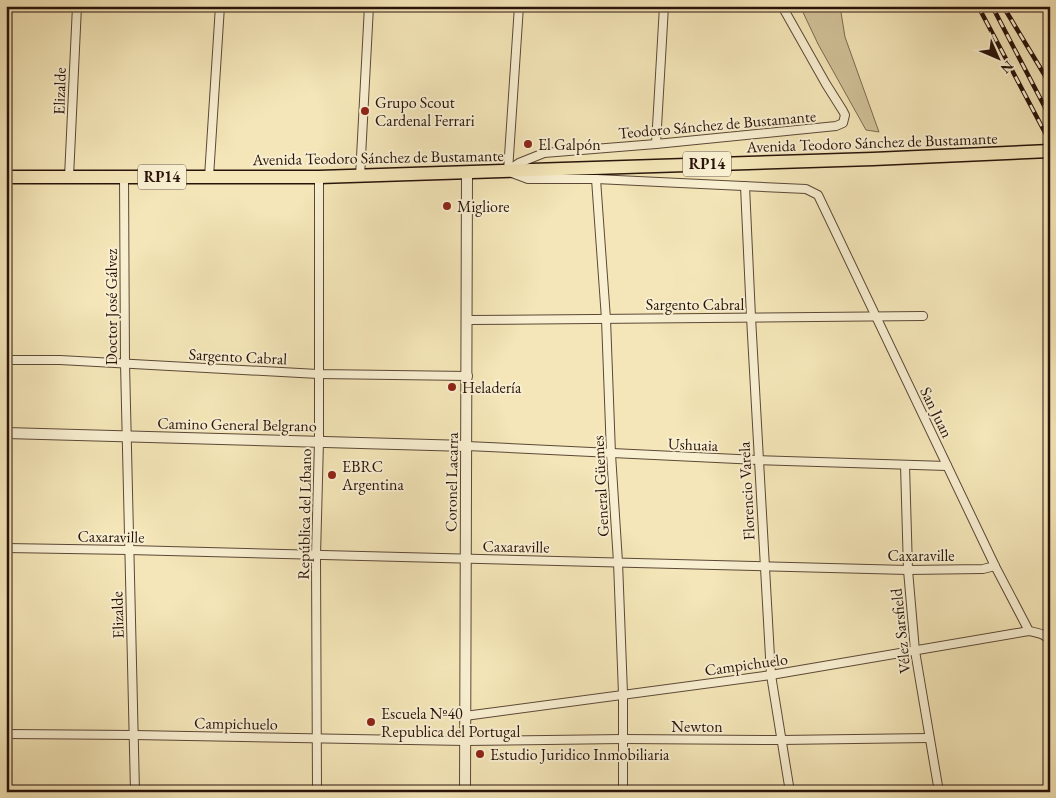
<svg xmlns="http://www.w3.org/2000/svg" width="1056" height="798" viewBox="0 0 1056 798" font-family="'EB Garamond',serif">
  <rect width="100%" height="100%" fill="#f4e6b8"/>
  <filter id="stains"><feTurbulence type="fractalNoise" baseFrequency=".004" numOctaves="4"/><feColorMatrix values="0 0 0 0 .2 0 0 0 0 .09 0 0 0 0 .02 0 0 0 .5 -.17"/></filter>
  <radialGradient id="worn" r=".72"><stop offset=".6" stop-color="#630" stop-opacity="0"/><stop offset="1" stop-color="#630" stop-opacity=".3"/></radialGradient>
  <path fill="#d1c29a" stroke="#7d6a52" d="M800 6H840L845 37 879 132 866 130 818 44Z"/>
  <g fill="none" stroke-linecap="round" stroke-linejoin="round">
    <g stroke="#5c4836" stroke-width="10">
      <g id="minor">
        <path d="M656 144 664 6"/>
        <path d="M510 169 519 163 544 153 656 144 836 126 843 123 845 115 843 111 826 84 782 6"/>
        <path d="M508 171 519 6"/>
        <path d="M512 173 528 179H596L806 189 818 195 995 566 1029 631C1038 633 1044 633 1050 641"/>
        <path d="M360 176 369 6"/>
        <path d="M69 177 77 6"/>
        <path d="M124 177 125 363 135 792"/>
        <path d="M209 177 220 6"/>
        <path d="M596 179 606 319 611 454 618 562 623 694V792"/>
        <path d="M745 186 751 317 771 675 790 792"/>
        <path d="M468 320 923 316"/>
        <path d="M6 360H60L318 374 468 376"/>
        <path d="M467 446 758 460 947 466"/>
        <path d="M905 465 908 570 915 651 939 792"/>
        <path d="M6 548 129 550 908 570 983 569 995 566"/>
        <path d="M465 716 771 675 1029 631"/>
        <path d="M6 734 134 735 465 741 623 739 781 740 929 738"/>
        <path d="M317 792 316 556 319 441V177"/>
      </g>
    </g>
    <g stroke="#5c4836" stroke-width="12">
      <g id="tertiary">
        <path d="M6 433 467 446"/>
        <path d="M465 792 467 173"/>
      </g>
    </g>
    <g stroke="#29130a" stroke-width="15">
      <path id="primary" d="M6 177H319L873 159 1050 151"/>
    </g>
    <use href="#minor" stroke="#f8efd1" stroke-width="8"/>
    <use href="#tertiary" stroke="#f8efd1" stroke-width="10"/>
    <use href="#primary" stroke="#f4e6b8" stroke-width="12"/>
    <g stroke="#29130a" stroke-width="4.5">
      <g id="rail">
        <path d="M978 6 1050 142"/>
        <path d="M992 6 1050 117"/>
        <path d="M1003 6 1050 84"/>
      </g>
    </g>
    <use href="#rail" stroke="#f8efd1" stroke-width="2.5" stroke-dasharray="8" stroke-linecap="butt"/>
  </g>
  <g fill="#8f2418" stroke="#f8efd1" stroke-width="2">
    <circle cx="365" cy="111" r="5"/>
    <circle cx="528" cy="144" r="5"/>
    <circle cx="447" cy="206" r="5"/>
    <circle cx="452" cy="387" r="5"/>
    <circle cx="332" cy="475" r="5"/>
    <circle cx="371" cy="722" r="5"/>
    <circle cx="480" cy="754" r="5"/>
  </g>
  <g text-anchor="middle" stroke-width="4" stroke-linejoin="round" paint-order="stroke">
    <g fill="#f8efd1" stroke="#675546" stroke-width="1">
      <rect x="683" y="151.5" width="48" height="25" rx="4"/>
      <rect x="138" y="164.5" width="48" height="25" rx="4"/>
    </g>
    <g font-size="15" font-weight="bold" fill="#29130a">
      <text x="707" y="169">RP14</text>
      <text x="162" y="182">RP14</text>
    </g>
    <g font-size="16" fill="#29130a" stroke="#f8efd1">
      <text transform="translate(59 91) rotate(-88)" y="6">Elizalde</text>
      <text transform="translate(717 124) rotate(-5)" y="6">Teodoro Sánchez de Bustamante</text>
      <text transform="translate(872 142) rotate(-2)" y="6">Avenida Teodoro Sánchez de Bustamante</text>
      <text transform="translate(378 157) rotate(-1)" y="6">Avenida Teodoro Sánchez de Bustamante</text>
      <text x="695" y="310">Sargento Cabral</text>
      <text transform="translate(111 307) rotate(-90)" y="6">Doctor José Gálvez</text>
      <text transform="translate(238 356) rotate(3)" y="6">Sargento Cabral</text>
      <text transform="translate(937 412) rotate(64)" y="6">San Juan</text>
      <text transform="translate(237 424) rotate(1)" y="6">Camino General Belgrano</text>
      <text transform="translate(693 444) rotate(2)" y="6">Ushuaia</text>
      <text transform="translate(451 482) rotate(-89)" y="6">Coronel Lacarra</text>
      <text transform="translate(600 486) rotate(-93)" y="6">General Güemes</text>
      <text transform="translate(746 491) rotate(-93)" y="6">Florencio Varela</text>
      <text transform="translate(304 514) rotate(-89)" y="6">República del Líbano</text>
      <text transform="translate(111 536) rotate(1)" y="6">Caxaraville</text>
      <text transform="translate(516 546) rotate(1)" y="6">Caxaraville</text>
      <text x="921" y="561">Caxaraville</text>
      <text transform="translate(117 615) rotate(-92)" y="6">Elizalde</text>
      <text transform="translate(900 631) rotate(-96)" y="6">Vélez Sarsfield</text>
      <text transform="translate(746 664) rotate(-8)" y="6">Campichuelo</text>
      <text transform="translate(236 723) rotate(1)" y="6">Campichuelo</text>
      <text x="697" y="732">Newton</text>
    </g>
    <g font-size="16" fill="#29130a" stroke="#f8efd1" text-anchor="start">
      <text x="375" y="108">Grupo Scout<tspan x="375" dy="18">Cardenal Ferrari</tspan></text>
      <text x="538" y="150">El Galpón</text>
      <text x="457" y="212">Migliore</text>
      <text x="462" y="393">Heladería</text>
      <text x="342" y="472">EBRC<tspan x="342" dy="18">Argentina</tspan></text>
      <text x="381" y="719">Escuela Nº40<tspan x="381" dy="18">Republica del Portugal</tspan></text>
      <text x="490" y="760">Estudio Juridico Inmobiliaria</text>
    </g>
  </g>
  <rect width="1056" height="798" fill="none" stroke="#f4e6b8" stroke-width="25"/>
  <rect x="8" y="8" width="1041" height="783" fill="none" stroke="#29130a" stroke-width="2.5"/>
  <rect x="12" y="12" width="1031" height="773" fill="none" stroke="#29130a"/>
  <g transform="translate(998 58) rotate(135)" stroke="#f8efd1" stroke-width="4" paint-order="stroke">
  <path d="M0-4L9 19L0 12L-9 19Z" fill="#29130a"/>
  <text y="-8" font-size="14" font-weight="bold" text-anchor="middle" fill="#29130a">N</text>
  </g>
  <rect width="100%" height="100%" filter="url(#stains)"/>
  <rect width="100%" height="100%" fill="url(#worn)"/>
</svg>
